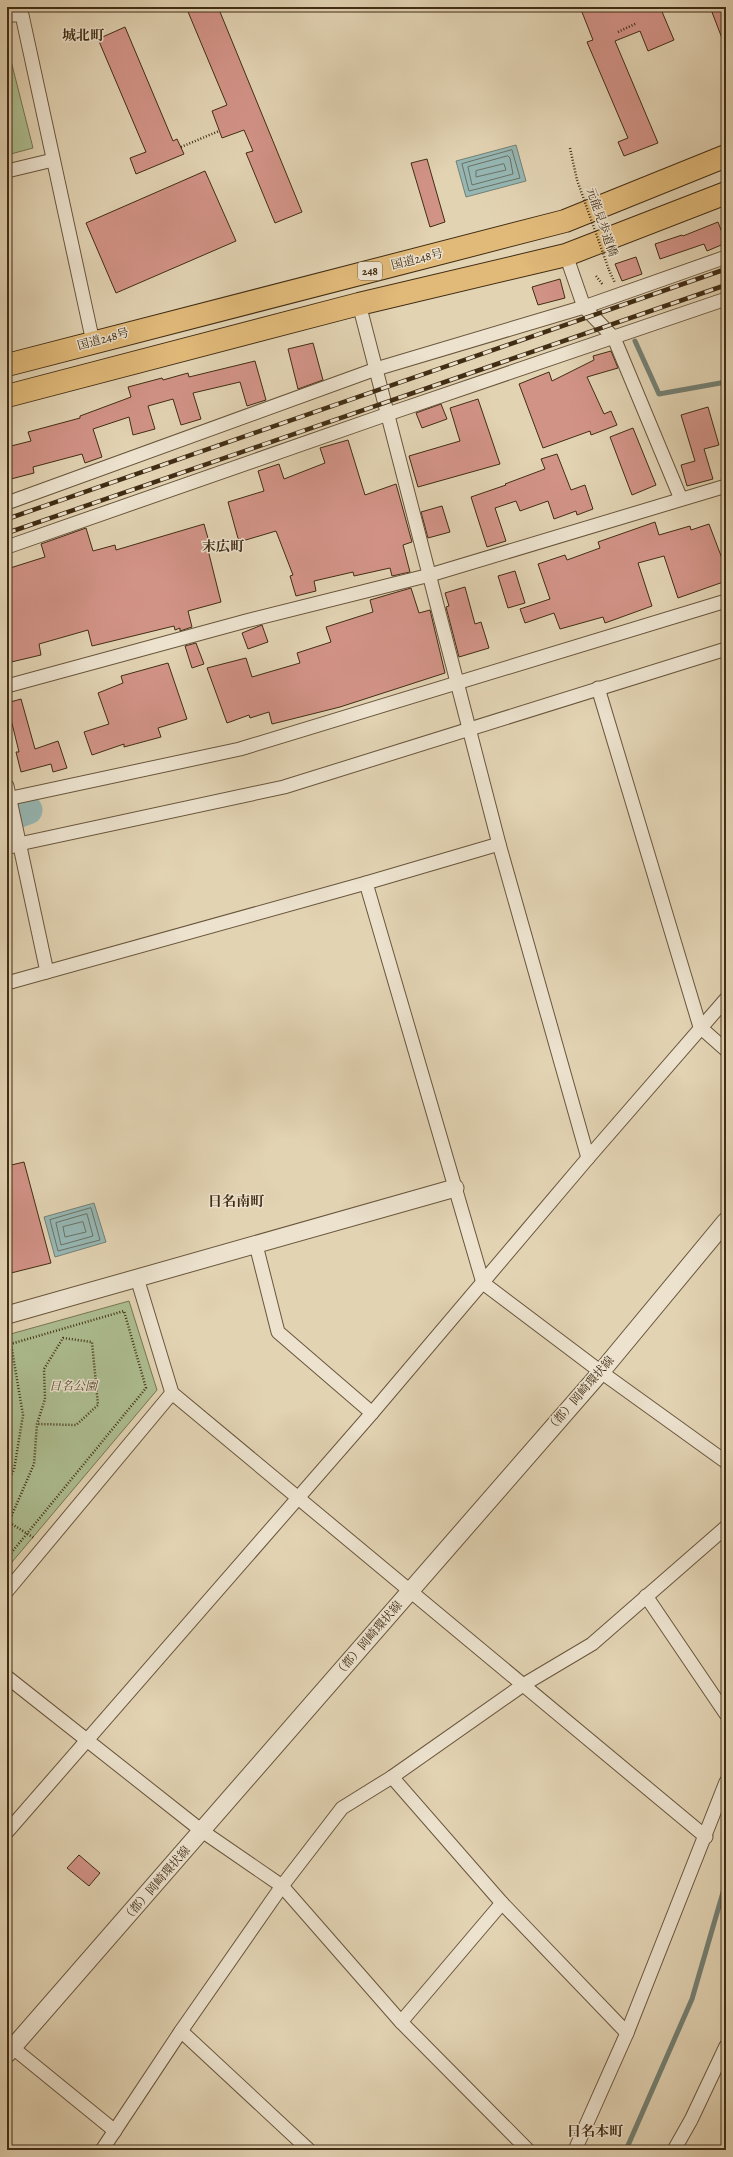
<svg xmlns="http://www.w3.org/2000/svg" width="733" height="2157" viewBox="0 0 733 2157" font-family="Alegreya,'Noto Serif JP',serif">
  <rect width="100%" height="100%" fill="#e2d3b3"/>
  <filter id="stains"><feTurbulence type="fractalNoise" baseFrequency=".005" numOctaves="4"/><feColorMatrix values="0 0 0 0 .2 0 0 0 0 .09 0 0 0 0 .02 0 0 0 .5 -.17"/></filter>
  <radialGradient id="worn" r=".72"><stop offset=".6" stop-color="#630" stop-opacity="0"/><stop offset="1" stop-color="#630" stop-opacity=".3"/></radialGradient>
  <g fill="#adbe91" stroke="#777652">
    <path d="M7 45 33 148 7 155Z"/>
    <path d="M129 1301 157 1390 7 1568V1335Z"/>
  </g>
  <g fill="#96b7b4" stroke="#748074">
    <path d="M516 145 526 181 466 197 456 161Z"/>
    <path d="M94 1203 106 1242 55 1257 44 1217Z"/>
  </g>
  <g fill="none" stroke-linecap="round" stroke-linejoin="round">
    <g stroke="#6c7264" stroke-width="1">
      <path d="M512 150 520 178 469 191 462 164Z"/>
      <path d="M508 156 510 158 513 174 472 185 468 167Z"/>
      <path d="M504 164 506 170 476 177V171Z"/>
      <path d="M91 1208 100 1240 58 1251 50 1220Z"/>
      <path d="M87 1214 93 1236 61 1245 56 1223Z"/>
      <path d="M83 1222 86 1232 65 1237 63 1227Z"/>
    </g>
    <g stroke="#748074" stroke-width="5">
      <path d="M635 341 659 394 726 382"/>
      <path d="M626 2150 692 1999 726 1882"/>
    </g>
    <path stroke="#96b7b4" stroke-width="29" d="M7 818 28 810"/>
  </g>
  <g fill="#d29387" stroke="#412d14">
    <path d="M186 7H218L302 212 275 223 246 153 253 151 244 130 222 138 212 111 227 105Z"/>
    <path d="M580 7H660L674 40 648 51 640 31 615 41 658 143 624 156 618 142 628 138 587 42 593 40Z"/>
    <path d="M710 7H726V46H725Z"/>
    <path d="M125 27 173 141 177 139 184 154 136 174 130 158 146 152 98 39Z"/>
    <path d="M427 159 445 222 430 227 411 163Z"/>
    <path d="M205 171 236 241 116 293 86 223Z"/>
    <path d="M718 222 726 243 707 251 704 244 660 259 655 244 682 235 683 236Z"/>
    <path d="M636 257 642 274 622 281 615 264Z"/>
    <path d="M560 279 565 298 538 305 532 287Z"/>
    <path d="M313 343 323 380 298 389 288 349Z"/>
    <path d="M611 351 618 368 587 377 604 414 611 411 617 425 591 435 590 431 543 448 519 384 549 372 552 381 594 360 593 356Z"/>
    <path d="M255 361 266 400 247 406 240 382 193 393 201 419 181 425 173 399 148 406 155 429 133 435 129 417 93 429 102 457 85 463 82 454 33 467 34 473 7 480V447L31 441 28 432 80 418V416L131 397 128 387 162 378 163 380 188 373 189 377Z"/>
    <path d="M478 399 500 464 418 487 409 456 460 441 450 408Z"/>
    <path d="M441 404 447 419 422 428 416 413Z"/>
    <path d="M708 407 719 445 704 449 713 479 687 486 681 465 695 461 681 415Z"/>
    <path d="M633 428 656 485 632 495 610 437Z"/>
    <path d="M348 440 365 495 396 484 412 542 403 545 410 572 392 576 390 568 354 576 353 572 314 581 316 591 296 596 290 576 293 575 276 531 239 542 228 502 264 491 258 471 279 464 284 479 325 463 320 448Z"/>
    <path d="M557 454 571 490 585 485 593 509 577 515 576 511 554 519 548 501 520 511 516 501 495 508 506 541 487 547 471 497 506 485 505 484 545 469 541 459Z"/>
    <path d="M442 506 450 532 428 538 421 512Z"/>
    <path d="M655 522 659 535 690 526 691 530 709 524 726 569V581L678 598 664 556 638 563 652 606 605 623 603 617 560 629 554 613 525 623 520 609 550 599 538 564 565 555 567 560 600 548 598 542Z"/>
    <path d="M204 524 211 549 208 550 221 602 188 611 192 627 180 631V628L175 630 174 626 92 646 88 630 39 644 41 655 7 663V569L45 557 41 544 86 528 93 551 115 545 116 550Z"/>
    <path d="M515 571 525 603 508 608 498 576Z"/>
    <path d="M465 587 475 624 481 622 489 648 459 657 446 607 449 606 445 593Z"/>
    <path d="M411 588 419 613 430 610 445 673 340 707 272 724 269 712 250 718 249 715 227 723 207 668 246 658 252 677 300 663 297 653 331 642 326 627 373 612 370 600Z"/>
    <path d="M262 625 268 642 248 649 242 633Z"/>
    <path d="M196 643 204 664 192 668 185 646Z"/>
    <path d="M168 663 187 719 158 728 161 737 124 747V744L92 755 84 732 109 724 98 693 123 683 121 676Z"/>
    <path d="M21 699 35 749 58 741 67 768 53 772 51 764 21 772 16 752H19L7 703Z"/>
    <path d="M24 1162 51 1263 7 1274V1166Z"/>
    <path d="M79 1855 100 1873 89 1886 67 1868Z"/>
  </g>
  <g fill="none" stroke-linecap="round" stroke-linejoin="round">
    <g stroke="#69563c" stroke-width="15">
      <g id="minor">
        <path d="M7 15H22L93 342"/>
        <path d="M7 171 53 160"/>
        <path d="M566 255 584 307 614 338 681 499"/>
        <path d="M359 304 499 844 588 1158"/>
        <path d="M7 503 376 369 584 307 726 257"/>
        <path d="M7 547 388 414 726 299"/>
        <path d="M7 686 246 621 430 575 726 486"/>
        <path d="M598 688 700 1027 726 1050"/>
        <path d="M7 786 47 972"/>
        <path d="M7 799 240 749 726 601"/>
        <path d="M7 848 19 844 284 787 726 649"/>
        <path d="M366 883 483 1283 601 1372 726 1462"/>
        <path d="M7 983 366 883 499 844"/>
        <path d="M256 1245 278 1332 372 1413"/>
        <path d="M137 1278 172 1393 706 1837"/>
        <path d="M7 1591 172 1393"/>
        <path d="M646 1596 726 1714"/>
        <path d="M7 1677 202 1831 282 1886 401 2022 528 2150"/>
        <path d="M392 1777 502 1903 627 2033"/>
        <path d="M7 1832 372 1413 588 1158 726 999"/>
        <path d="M401 2022 502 1903"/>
        <path d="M181 2031 309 2150"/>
        <path d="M7 2043 115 2131"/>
        <path d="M102 2150 181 2031 282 1886 342 1808 392 1777 523 1685 592 1644 726 1527"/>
        <path d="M575 2150 627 2033 726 1782"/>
        <path d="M674 2150 691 2120 726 2046"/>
      </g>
    </g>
    <g stroke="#69563c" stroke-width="19">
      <g id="tertiary">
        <path d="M7 1315 455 1188"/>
        <path d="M7 2054 601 1372 726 1221"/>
      </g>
    </g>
    <g stroke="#412d14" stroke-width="24">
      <g id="trunk">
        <path d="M7 365 565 221 726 156"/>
        <path d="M7 396 359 304 566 255 726 193"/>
      </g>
    </g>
    <g stroke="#412d14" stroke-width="2.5" stroke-dasharray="1 2" stroke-linecap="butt">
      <path d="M618 32 637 23"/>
      <path d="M181 147 219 131"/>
      <path d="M570 148 577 180"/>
      <path d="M609 270 615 283"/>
      <path d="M596 276 603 285"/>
      <path d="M7 1345 124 1311 146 1388 7 1558"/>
      <path d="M7 1482 14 1470 23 1415 11 1344"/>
      <path d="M7 1521 34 1538"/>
      <path d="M8 1524 34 1464 37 1424 45 1399 44 1369 63 1338 92 1342 98 1405 76 1425 37 1424"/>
    </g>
    <use href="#minor" stroke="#ece2ce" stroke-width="13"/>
    <use href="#tertiary" stroke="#ece2ce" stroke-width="17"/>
    <use href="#trunk" stroke="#e1ba7a" stroke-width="22"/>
    <g stroke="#412d14" stroke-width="4.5">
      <g id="rail">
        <path d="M7 519 726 269"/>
        <path d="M7 533 726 285"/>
      </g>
    </g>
    <use href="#rail" stroke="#ece2ce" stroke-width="3" stroke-dasharray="9" stroke-linecap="butt"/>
    <path stroke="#412d14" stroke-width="2.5" stroke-dasharray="1 2" stroke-linecap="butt" d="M577 180 609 270"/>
  </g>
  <g text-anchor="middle" stroke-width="3" stroke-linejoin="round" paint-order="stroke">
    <rect fill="#ece2ce" stroke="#74634c" stroke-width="1" x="358" y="262" width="24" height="18" rx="3"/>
    <g font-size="11" font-weight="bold" fill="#412d14">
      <text x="370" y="275">248</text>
    </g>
    <g font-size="12" fill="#412d14" stroke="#ece2ce">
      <text transform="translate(602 222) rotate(71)" y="4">元能見歩道橋</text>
      <text transform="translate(417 259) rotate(-14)" y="4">国道248号</text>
      <text transform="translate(103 339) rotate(-15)" y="4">国道248号</text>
      <text transform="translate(580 1394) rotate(-49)" y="4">（都）岡崎環状線</text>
      <text transform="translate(368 1639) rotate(-49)" y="4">（都）岡崎環状線</text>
      <text transform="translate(156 1884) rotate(-49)" y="4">（都）岡崎環状線</text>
    </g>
    <g font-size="12" font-style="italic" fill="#574a2d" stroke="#ece2ce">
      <text x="73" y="1390">日名公園</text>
    </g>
    <g font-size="14" font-weight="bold" fill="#412d14" stroke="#ece2ce">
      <text x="83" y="40">城北町</text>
      <text x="223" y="551">末広町</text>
      <text x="236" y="1206">日名南町</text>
      <text x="595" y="2136">日名本町</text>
    </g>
  </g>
  <rect width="733" height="2157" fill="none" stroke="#e2d3b3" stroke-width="24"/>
  <rect x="8" y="8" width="717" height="2141" fill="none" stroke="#412d14" stroke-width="2"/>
  <rect x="12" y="12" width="709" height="2133" fill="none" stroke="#412d14"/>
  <rect width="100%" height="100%" filter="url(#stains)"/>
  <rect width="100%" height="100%" fill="url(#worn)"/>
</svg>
